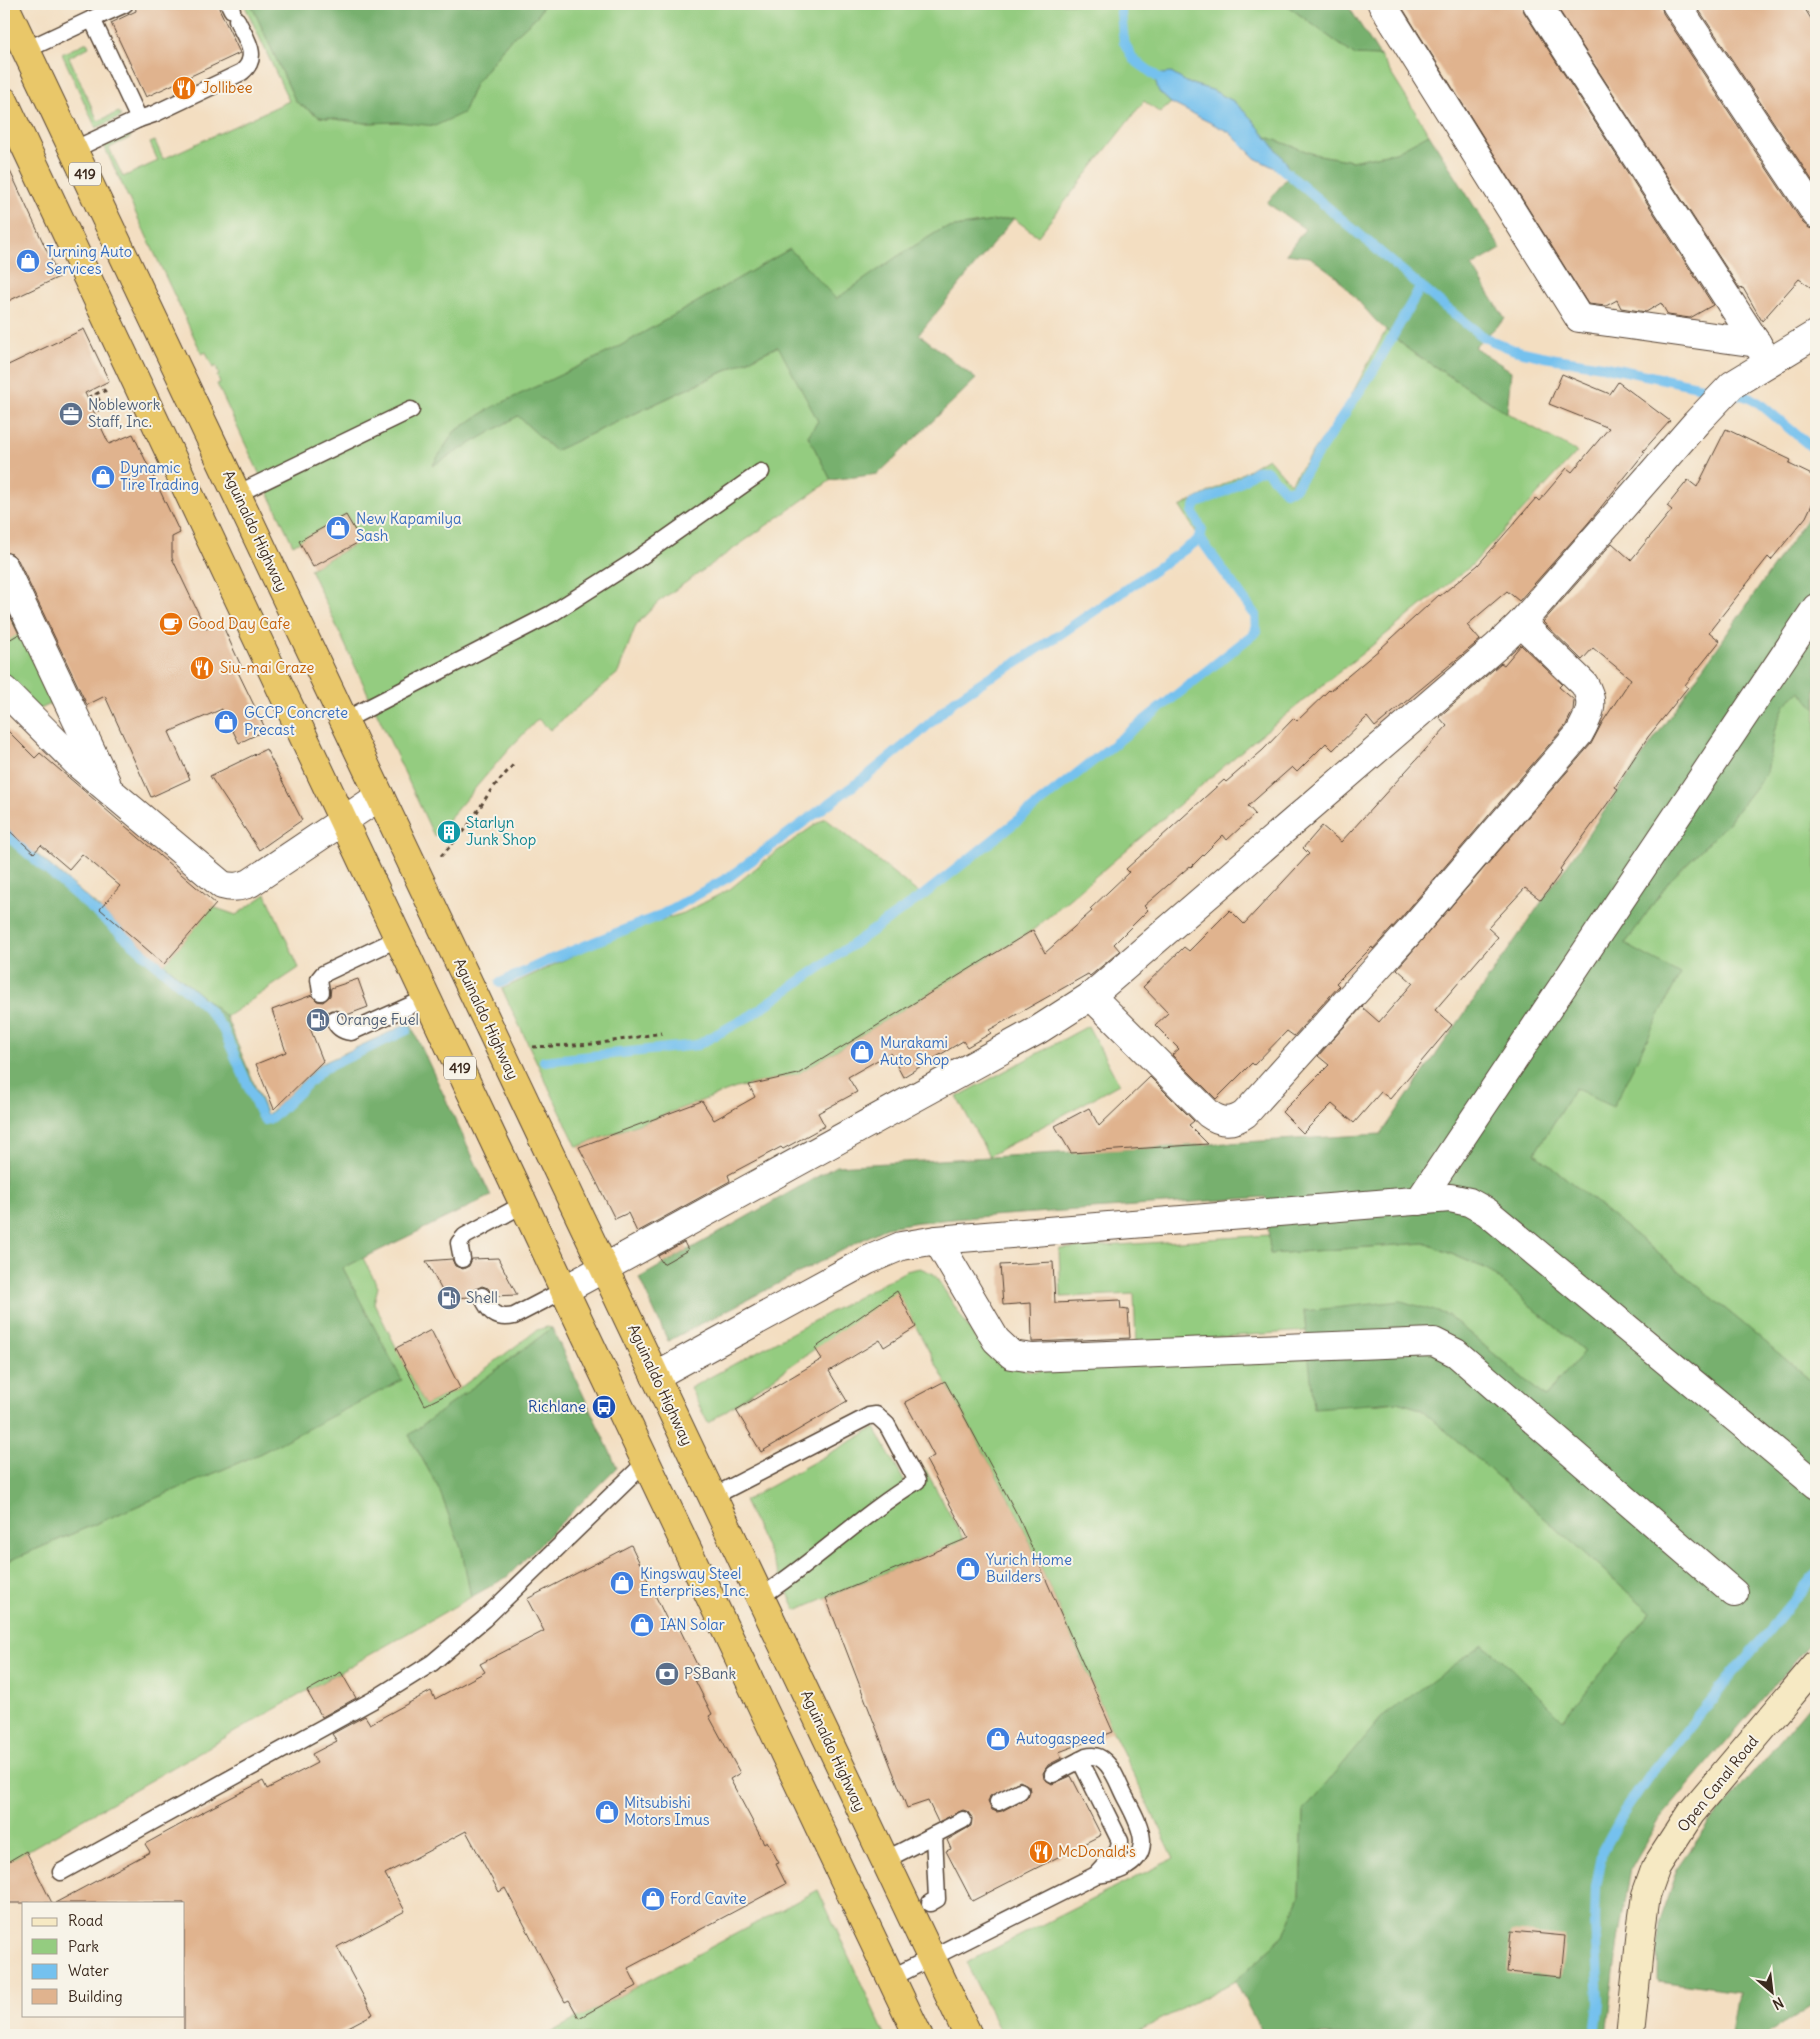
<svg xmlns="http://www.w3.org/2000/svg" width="1820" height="2039" viewBox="0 0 1820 2039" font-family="Delius,sans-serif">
  <rect width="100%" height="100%" fill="#f7f3e8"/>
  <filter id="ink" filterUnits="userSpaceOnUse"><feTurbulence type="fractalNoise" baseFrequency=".02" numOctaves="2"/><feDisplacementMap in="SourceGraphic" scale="10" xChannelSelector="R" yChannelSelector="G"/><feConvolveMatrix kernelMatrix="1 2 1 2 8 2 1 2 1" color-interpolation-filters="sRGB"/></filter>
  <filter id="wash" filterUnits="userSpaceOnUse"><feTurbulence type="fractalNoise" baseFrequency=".0096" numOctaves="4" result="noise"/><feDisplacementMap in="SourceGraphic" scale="20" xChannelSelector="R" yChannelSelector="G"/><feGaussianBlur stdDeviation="1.12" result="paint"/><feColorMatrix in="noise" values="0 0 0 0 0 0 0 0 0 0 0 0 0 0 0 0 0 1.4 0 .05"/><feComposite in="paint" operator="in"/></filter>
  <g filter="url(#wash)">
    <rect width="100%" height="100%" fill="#f3dec1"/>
    <g fill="#94cc80" stroke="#687b4f">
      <path d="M244 4H251L296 102 320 117 365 123 398 122 463 113 475 84 507 43 537 16 544 4H1285L1354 55 1380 56 1429 134 1396 152 1352 161 1314 154 1264 136 1252 119 1233 101 1212 90 1188 83 1171 73 1159 92 1171 103 1160 113 1144 101 1038 236 1013 218 942 229 898 256 836 300 790 249 613 350 491 408 454 432 433 465 518 416 555 451 779 346 818 421 808 436 831 480 658 602 636 625 618 673 550 730 538 719 508 750 434 836 310 569 361 541 346 515 293 545 217 384 220 383 217 376 219 375 216 366 213 368 206 352 202 354 104 146 129 134 131 137 109 148 123 177 158 161 150 143 155 141 163 159 289 101Z"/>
      <path d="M87 42 89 47 69 57 98 121 119 112 121 117 96 128 62 54Z"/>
      <path d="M1386 330 1409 350 1507 413 1577 452 1472 565 1251 743 1033 930 798 1074 736 1088 577 1147 502 989 589 948 658 921 684 913 730 889 772 855 825 818 922 896 1256 632 1255 615 1202 541 1180 507 1225 484 1268 458 1290 483 1344 409Z"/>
      <path d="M4 597 53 703 38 710 4 674Z"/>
      <path d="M1800 691 1816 709V1385C1724 1306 1629 1230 1535 1153L1575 1088 1613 1106 1625 944 1670 880 1726 825 1767 772 1774 731 1784 705Z"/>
      <path d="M266 894 299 968 226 1017 164 964 213 907 236 915Z"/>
      <path d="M1088 1026 1119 1084 989 1156 957 1097Z"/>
      <path d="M1269 1235 1271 1254 1425 1243 1487 1269 1584 1351 1545 1397 1448 1315 1304 1311 1306 1331 1136 1343 1134 1294 1061 1297 1059 1249Z"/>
      <path d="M363 1258 378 1287 374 1303 425 1405 460 1388 537 1330 547 1327 552 1328 409 1435 439 1489 462 1551 471 1597 4 1864V1563L259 1454 401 1379 343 1268Z"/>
      <path d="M920 1268 934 1274 982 1349 1003 1366 1033 1371 1309 1358 1372 1405 1397 1402 1421 1409 1651 1612 1563 1720 1504 1661 1303 1812 1300 1895 1284 1936 1235 1981 1131 2035H1002L966 1963 1174 1858 1113 1732 1018 1516 897 1292 708 1423 690 1388 906 1271Z"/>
      <path d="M875 1428 904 1481 925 1469 964 1540 796 1610 744 1501Z"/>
      <path d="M818 1890 885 2035H546Z"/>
    </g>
    <g fill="#77b06e" stroke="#596d46">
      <path d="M251 4H544L537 16 507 43 475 84 463 113 435 126 398 122 365 123 320 117 296 102Z"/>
      <path d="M1285 4H1347L1380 56 1354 55Z"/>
      <path d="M1429 134 1501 249 1472 266 1505 319 1474 347 1511 371 1507 413 1409 350 1376 321 1336 276 1310 257 1286 254 1305 229 1267 203 1289 175 1264 136 1314 154 1352 161 1396 152Z"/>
      <path d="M1014 218 919 334 976 379 878 474 831 480 808 436 818 421 778 346 555 451 518 416 432 466 454 432 491 408 613 350 790 249 836 299 898 256 942 229Z"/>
      <path d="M1816 505V709L1800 691 1785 705 1774 731 1767 772 1726 825 1670 880 1625 944 1680 974 1613 1107 1575 1088 1535 1153C1629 1230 1724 1306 1816 1385V1636L1660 1819 1631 1869 1619 1934 1606 2035H1263L1235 1981 1284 1936 1300 1895 1303 1812 1381 1718 1483 1644 1504 1661 1563 1720 1651 1612 1421 1409 1397 1402 1314 1408 1304 1311 1401 1301 1448 1315 1545 1397 1584 1351 1487 1269 1425 1243 1270 1254 1266 1197 976 1217 919 1222 887 1227 668 1341 639 1278 836 1166 1381 1134Z"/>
      <path d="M4 826 226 1017 267 1115 319 1065 410 1023 491 1196 343 1268 402 1380 259 1454 4 1563Z"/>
      <path d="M552 1328 617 1467 507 1577 471 1597 462 1551 439 1489 409 1435Z"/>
      <path d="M1816 1698V2003L1766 2035H1732L1739 1992 1658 1981 1659 1921 1677 1869 1707 1826Z"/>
    </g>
    <path fill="#74c1ee" stroke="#587686" d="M1171 73 1188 83 1212 90 1233 101 1252 119 1286 162 1289 175 1255 158 1229 132 1171 103 1159 92 1153 75Z"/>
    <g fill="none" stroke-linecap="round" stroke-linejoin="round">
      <g stroke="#74c1ee" stroke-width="10">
        <path d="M1120 4 1124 42 1133 59 1164 82"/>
        <path d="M1280 167 1440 303 1483 337 1514 350 1550 358 1602 366 1745 396 1759 403 1816 451"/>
        <path d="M4 833 205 1006 223 1029 261 1115 265 1120 272 1118 323 1069 407 1030"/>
        <path d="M500 983 547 961 659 916 729 877 868 775 917 735 954 701 988 678 1013 665 1059 635 1197 541 1202 530 1193 513 1196 504 1230 489 1256 471 1266 470 1285 491 1294 489 1373 371 1421 286"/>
        <path d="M544 1061 697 1045 750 1016 922 896 1256 632 1255 615 1199 537"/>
        <path d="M1595 2035 1599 2003 1595 1923 1596 1886 1603 1851 1623 1814 1648 1777 1816 1573"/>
      </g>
    </g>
    <g id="blocks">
      <g fill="#e0b38e" fill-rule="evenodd">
        <path d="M135 4H217L240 53 146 97 111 23 136 11Z"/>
        <path d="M1400 4H1522L1524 12 1713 305 1690 318 1668 315 1661 303 1646 312 1621 308 1617 300 1606 306 1588 304Z"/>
        <path d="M1555 4H1661L1663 13 1803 223 1809 228 1816 230V291L1799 279 1762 321 1743 288 1740 289Z"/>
        <path d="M1695 4H1802L1816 27V186Z"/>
        <path d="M4 158 59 277 4 303Z"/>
        <path d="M84 329 109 381 85 393 109 444 133 434 180 533 172 537V558L206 629 221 622 241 666 236 668 266 730 239 743 222 709 169 732 190 779 151 797 105 696 87 705 18 560 12 554 4 552V367Z"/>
        <path d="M1562 374 1610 394 1618 382 1670 421 1643 451 1645 452 1589 522 1519 601 1507 591 1467 625 1480 640 1375 727 1367 717 1333 750 1326 743 1297 772 1292 767 1248 806 1255 814 1227 840 1223 835 1191 867 1190 866 1144 906 1148 910 1114 944 1120 951 1090 976 1088 974 989 1030 991 1033 967 1047 963 1041 903 1077 890 1053 848 1077 857 1092 818 1113 825 1126 783 1149 781 1147 728 1175 730 1181 637 1232 628 1213 615 1219 579 1147 702 1101 714 1120 755 1097 749 1085 798 1074 1033 930 1045 953 1092 911 1090 909 1129 872 1126 869 1182 818 1224 780 1226 782 1263 750 1294 718 1297 721 1329 690 1330 691 1380 649 1439 595 1440 596 1478 565 1536 498 1539 501 1567 468 1572 472 1609 428 1549 404Z"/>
        <path d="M1726 429 1791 460 1789 464 1816 477V496L1806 517 1771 560 1768 557 1709 632 1720 641 1685 685 1688 687 1648 737 1615 787 1618 789 1560 869 1562 871 1541 900 1525 888 1488 928 1498 937 1435 1010 1452 1025 1390 1099 1381 1092 1354 1123 1332 1104 1303 1133 1282 1112 1329 1065 1318 1056 1362 1007 1379 1022 1413 983 1397 969 1591 744 1602 723 1631 679 1593 648 1582 660 1543 622 1612 543 1631 560 1672 510 1667 506 1688 480 1697 487Z"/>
        <path d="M346 515 361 541 313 567 299 541Z"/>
        <path d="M4 603 19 634 4 643Z"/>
        <path d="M1521 645 1562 684 1559 687 1574 700 1573 710 1566 725 1400 919 1373 949 1372 947 1336 983 1339 986 1294 1036 1287 1031 1254 1065 1252 1063 1216 1099 1172 1055 1179 1049 1155 1025 1168 1013 1143 987 1184 947 1189 951 1230 910 1244 924 1309 854 1303 848 1322 826 1341 842 1447 726 1439 717 1501 663 1504 665Z"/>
        <path d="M4 727 35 758 40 753 216 904 164 964 100 909 120 886 82 854 69 869 41 845 34 853 4 826Z"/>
        <path d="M266 749 302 820 259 850 210 776Z"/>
        <path d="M358 979 368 1007 344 1016 340 1011 331 1010 326 1013 325 1023 310 1028 323 1061 274 1109 256 1064 286 1052 272 1010 312 995 317 1001 323 1002 330 996 331 988Z"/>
        <path d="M1150 1077 1194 1121 1189 1125 1208 1144 1071 1153 1055 1126 1089 1108 1099 1126Z"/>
        <path d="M684 1242 688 1250 663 1264 658 1256Z"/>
        <path d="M498 1258 517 1295 493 1296 488 1288 482 1286 474 1290 472 1297 446 1298 426 1261 452 1259 455 1266 463 1269 469 1266 472 1259Z"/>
        <path d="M1053 1262 1055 1303 1120 1300 1121 1309 1128 1310 1130 1338 1032 1342 1031 1303 1003 1305 1000 1265Z"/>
        <path d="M897 1291 916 1327 884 1347 880 1340 829 1371 847 1401 761 1452 736 1410 822 1359 815 1348Z"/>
        <path d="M431 1330 460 1388 425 1405 396 1348Z"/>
        <path d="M945 1381 1018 1516 1113 1732 1059 1752 1062 1758 1048 1765 1043 1773 1044 1779 1052 1784 1071 1776 1101 1835 972 1901 946 1851 951 1849 947 1840 971 1826 972 1816 969 1812 963 1810 938 1822 928 1801 907 1808 826 1598 968 1538 926 1460 934 1456 905 1402ZM1020 1781 1029 1786 1030 1791 1028 1797 1002 1811 997 1812 992 1810 988 1802 990 1796Z"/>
        <path d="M631 1545 668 1622 675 1619 700 1671 692 1674 712 1714 709 1716 740 1773 730 1779 764 1843 767 1841 779 1863 776 1864 786 1884 628 1968 637 1986 579 2018 569 2000 565 2002 505 1888 499 1892 466 1831 385 1874 405 1911 337 1947 373 2014 333 2035H184V1903H55L150 1852 145 1844 205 1811 263 1781 267 1789 317 1763 312 1754 337 1741 332 1734 365 1716 370 1724 431 1691 435 1699 485 1672 480 1664 544 1631 527 1599Z"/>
        <path d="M341 1672 356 1698 322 1717 307 1691Z"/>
        <path d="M26 1851 52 1903H4V1864Z"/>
        <path d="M1511 1931 1565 1936 1561 1977 1507 1972Z"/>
      </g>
    </g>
  </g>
  <g filter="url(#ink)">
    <use href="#blocks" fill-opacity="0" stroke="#574536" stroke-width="1"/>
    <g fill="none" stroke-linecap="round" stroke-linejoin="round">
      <g stroke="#574536" stroke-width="19">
        <g id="service">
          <path d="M229 4 232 10"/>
          <path d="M92 19 125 4"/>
          <path d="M26 50 92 19 139 119 73 150"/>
          <path d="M139 119 154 114 242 72C261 56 245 38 237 20"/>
          <path d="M237 494 411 410"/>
          <path d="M345 720 551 614 636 560 761 472"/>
          <path d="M321 992 319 979 323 974 399 938"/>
          <path d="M334 1019C337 1028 342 1031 351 1032L427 998"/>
          <path d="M462 1259 459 1243 465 1236 524 1204"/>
          <path d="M482 1296C489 1312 496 1320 514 1316L564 1290"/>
          <path d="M712 1497 869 1416 876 1415 887 1425 917 1481C861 1515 815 1562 760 1597"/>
          <path d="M1080 1760 1120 1841 1118 1851 1096 1875"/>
          <path d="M998 1802 1020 1791"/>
          <path d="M885 1860 963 1820"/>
          <path d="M61 1872 373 1700 432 1663 484 1619 646 1462"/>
          <path d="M930 1903 937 1899 934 1835"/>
          <path d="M891 1978 1096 1875C1104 1874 1114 1873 1122 1869 1157 1852 1138 1822 1125 1797 1119 1786 1114 1769 1104 1761 1099 1756 1093 1755 1086 1757L1053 1774"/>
        </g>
      </g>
      <g stroke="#574536" stroke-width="30">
        <g id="minor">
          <path d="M1382 4 1579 318 1757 343"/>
          <path d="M1537 4 1763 353"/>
          <path d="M1676 4 1816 214"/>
          <path d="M4 567 106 782"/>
          <path d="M4 690 79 765 222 885C233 888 239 887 250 883L380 796"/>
          <path d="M1091 996 1209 1114C1221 1123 1233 1123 1245 1114L1412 929 1579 734C1589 716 1596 703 1584 684L1521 623"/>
          <path d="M1419 1201 1816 608"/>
          <path d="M937 1240 996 1340 1012 1355 1033 1358 1434 1342 1456 1353 1734 1593"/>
          <path d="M564 1290 1038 1030 1091 996 1497 646 1521 623 1696 423 1732 385 1816 334"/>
          <path d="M655 1376 868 1260 901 1246 937 1240 1450 1198 1469 1202 1487 1212 1816 1485"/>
        </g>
      </g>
      <g stroke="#574536" stroke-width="30">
        <path id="secondary" d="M1630 2035 1641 1930 1646 1895 1656 1867 1691 1813 1816 1665"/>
      </g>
      <g stroke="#574536" stroke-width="30">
        <g id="trunk">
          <path d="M4 4 968 2035"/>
          <path d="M4 101 559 1279 918 2035"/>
        </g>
      </g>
      <g stroke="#574536" stroke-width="3" stroke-dasharray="4 4" stroke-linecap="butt">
        <path d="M88 398 91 396 98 410 103 408 96 394 104 390 106 393"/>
        <path d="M109 401 113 410 117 408"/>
        <path d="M441 856 466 829 491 790 514 764"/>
        <path d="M533 1047 595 1044 662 1033"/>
      </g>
      <use href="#service" stroke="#fff" stroke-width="16"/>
      <use href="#minor" stroke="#fff" stroke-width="28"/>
      <use href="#secondary" stroke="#f6e9c3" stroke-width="28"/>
      <use href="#trunk" stroke="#e9c769" stroke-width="28"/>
    </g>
  </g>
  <defs>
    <g id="restaurant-disc" transform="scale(1.25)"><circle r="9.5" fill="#e8710a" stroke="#f7f3e8"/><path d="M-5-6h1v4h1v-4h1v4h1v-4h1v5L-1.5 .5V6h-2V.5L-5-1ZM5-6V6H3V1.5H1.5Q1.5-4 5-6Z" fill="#fff"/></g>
    <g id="shop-disc" transform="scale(1.25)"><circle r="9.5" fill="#3f7fe0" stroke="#f7f3e8"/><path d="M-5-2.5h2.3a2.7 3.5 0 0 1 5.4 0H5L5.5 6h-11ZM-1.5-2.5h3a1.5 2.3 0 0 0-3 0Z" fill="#fff"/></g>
    <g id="office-disc" transform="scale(1.25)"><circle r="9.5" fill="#5c6f8a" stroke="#f7f3e8"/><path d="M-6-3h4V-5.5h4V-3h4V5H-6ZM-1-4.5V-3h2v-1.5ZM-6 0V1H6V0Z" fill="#fff"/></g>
    <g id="cafe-disc" transform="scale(1.25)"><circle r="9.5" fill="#e8710a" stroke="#f7f3e8"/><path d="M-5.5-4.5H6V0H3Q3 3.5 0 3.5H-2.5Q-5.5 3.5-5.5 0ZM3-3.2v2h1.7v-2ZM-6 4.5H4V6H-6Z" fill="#fff"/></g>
    <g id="building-disc" transform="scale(1.25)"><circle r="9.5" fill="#0f9aa8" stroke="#f7f3e8"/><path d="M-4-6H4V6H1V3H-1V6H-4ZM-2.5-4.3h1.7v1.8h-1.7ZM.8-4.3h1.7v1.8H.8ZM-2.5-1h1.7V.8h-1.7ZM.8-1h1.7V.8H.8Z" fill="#fff"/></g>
    <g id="fuel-disc" transform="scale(1.25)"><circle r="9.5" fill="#5c6f8a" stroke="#f7f3e8"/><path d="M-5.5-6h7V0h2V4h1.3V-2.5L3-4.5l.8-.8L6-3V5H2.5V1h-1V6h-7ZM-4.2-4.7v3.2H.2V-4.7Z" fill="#fff"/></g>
    <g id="bus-disc" transform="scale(1.25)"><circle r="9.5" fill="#1a4fb4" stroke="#f7f3e8"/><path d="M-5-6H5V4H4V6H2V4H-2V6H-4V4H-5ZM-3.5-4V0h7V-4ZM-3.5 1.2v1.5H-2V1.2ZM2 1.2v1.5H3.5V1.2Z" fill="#fff"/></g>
    <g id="bank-disc" transform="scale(1.25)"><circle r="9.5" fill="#5c6f8a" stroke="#f7f3e8"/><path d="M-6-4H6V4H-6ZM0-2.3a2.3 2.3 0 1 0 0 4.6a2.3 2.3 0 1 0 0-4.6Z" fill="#fff"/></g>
  </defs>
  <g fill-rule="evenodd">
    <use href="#restaurant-disc" x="184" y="88"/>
    <use href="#shop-disc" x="28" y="261"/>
    <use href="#office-disc" x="71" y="414"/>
    <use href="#shop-disc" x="103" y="477"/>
    <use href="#shop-disc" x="338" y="528"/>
    <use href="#cafe-disc" x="171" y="624"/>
    <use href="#restaurant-disc" x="202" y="668"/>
    <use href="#shop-disc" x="226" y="722"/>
    <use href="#building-disc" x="449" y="832"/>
    <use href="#fuel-disc" x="318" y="1020"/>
    <use href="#shop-disc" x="862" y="1052"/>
    <use href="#fuel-disc" x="449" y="1298"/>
    <use href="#bus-disc" x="604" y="1407"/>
    <use href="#shop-disc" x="968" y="1569"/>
    <use href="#shop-disc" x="622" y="1583"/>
    <use href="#shop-disc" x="642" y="1625"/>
    <use href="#bank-disc" x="667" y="1674"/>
    <use href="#shop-disc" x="998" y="1739"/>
    <use href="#shop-disc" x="607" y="1812"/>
    <use href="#restaurant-disc" x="1041" y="1852"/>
    <use href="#shop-disc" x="653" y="1899"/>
  </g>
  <g text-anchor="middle" stroke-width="4" stroke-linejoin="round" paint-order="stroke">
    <g fill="#f7f3e8" stroke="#73665b" stroke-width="1">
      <rect x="69" y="162.5" width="32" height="23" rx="4"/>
      <rect x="444" y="1056.5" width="32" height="23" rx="4"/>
    </g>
    <g font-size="14" font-weight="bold" fill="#3b2a1e">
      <text x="85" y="179">419</text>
      <text x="460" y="1073">419</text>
    </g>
    <g font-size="15" fill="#c56008" stroke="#f7f3e8" text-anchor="start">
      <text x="202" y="93">Jollibee</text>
      <text x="188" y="629">Good Day Cafe</text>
      <text x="220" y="673">Siu-mai Craze</text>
      <text x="1058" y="1857">McDonald's</text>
    </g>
    <g font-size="15" fill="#366cbe" stroke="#f7f3e8" text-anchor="start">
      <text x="46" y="257">Turning Auto<tspan x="46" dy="17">Services</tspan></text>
      <text x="120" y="473">Dynamic<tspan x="120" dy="17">Tire Trading</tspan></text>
      <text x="356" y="524">New Kapamilya<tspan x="356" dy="17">Sash</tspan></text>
      <text x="244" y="718">GCCP Concrete<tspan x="244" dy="17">Precast</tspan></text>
      <text x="880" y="1048">Murakami<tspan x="880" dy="17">Auto Shop</tspan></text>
      <text x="986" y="1565">Yurich Home<tspan x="986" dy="17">Builders</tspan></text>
      <text x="640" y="1579">Kingsway Steel<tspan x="640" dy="17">Enterprises, Inc.</tspan></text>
      <text x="660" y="1630">IAN Solar</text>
      <text x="1016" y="1744">Autogaspeed</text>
      <text x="624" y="1808">Mitsubishi<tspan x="624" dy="17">Motors Imus</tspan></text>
      <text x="670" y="1904">Ford Cavite</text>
    </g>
    <g font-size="15" fill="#4e5e75" stroke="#f7f3e8" text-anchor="start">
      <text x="88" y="410">Noblework<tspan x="88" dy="17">Staff, Inc.</tspan></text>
      <text x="336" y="1025">Orange Fuel</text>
      <text x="466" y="1303">Shell</text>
      <text x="684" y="1679">PSBank</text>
    </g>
    <g font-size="15" fill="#3b2a1e" stroke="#f7f3e8">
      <text transform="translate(255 531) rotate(65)" y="5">Aguinaldo Highway</text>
      <text transform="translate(486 1019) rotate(65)" y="5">Aguinaldo Highway</text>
      <text transform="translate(660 1385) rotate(65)" y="5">Aguinaldo Highway</text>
      <text transform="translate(833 1751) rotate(65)" y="5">Aguinaldo Highway</text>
      <text transform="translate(1718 1784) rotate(-51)" y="5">Open Canal Road</text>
    </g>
    <g font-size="15" fill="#0d838f" stroke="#f7f3e8" text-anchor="start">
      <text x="466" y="828">Starlyn<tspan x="466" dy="17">Junk Shop</tspan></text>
    </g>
    <g font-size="15" fill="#164399" stroke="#f7f3e8" text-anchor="end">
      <text x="586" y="1412">Richlane</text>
    </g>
  </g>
  <rect width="1820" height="2039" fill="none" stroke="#f7f3e8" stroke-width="20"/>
  <rect x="22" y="1902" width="162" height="115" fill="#f7f3e8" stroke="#aca397"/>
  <rect x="32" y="1918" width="25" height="8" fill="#f6e9c3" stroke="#aca397"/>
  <text x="68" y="1926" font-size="15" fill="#3b2a1e">Road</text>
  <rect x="32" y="1939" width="25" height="15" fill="#94cc80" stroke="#aca397"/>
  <text x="68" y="1952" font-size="15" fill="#3b2a1e">Park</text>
  <rect x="32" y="1964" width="25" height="15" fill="#74c1ee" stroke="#aca397"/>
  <text x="68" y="1976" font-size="15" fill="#3b2a1e">Water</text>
  <rect x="32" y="1989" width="25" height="15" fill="#e0b38e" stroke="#aca397"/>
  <text x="68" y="2002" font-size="15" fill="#3b2a1e">Building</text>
  <g transform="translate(1772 1992) rotate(152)" stroke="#f7f3e8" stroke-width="4" paint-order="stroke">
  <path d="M0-4L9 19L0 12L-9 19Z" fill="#3b2a1e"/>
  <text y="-8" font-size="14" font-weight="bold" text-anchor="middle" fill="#3b2a1e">N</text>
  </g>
</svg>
